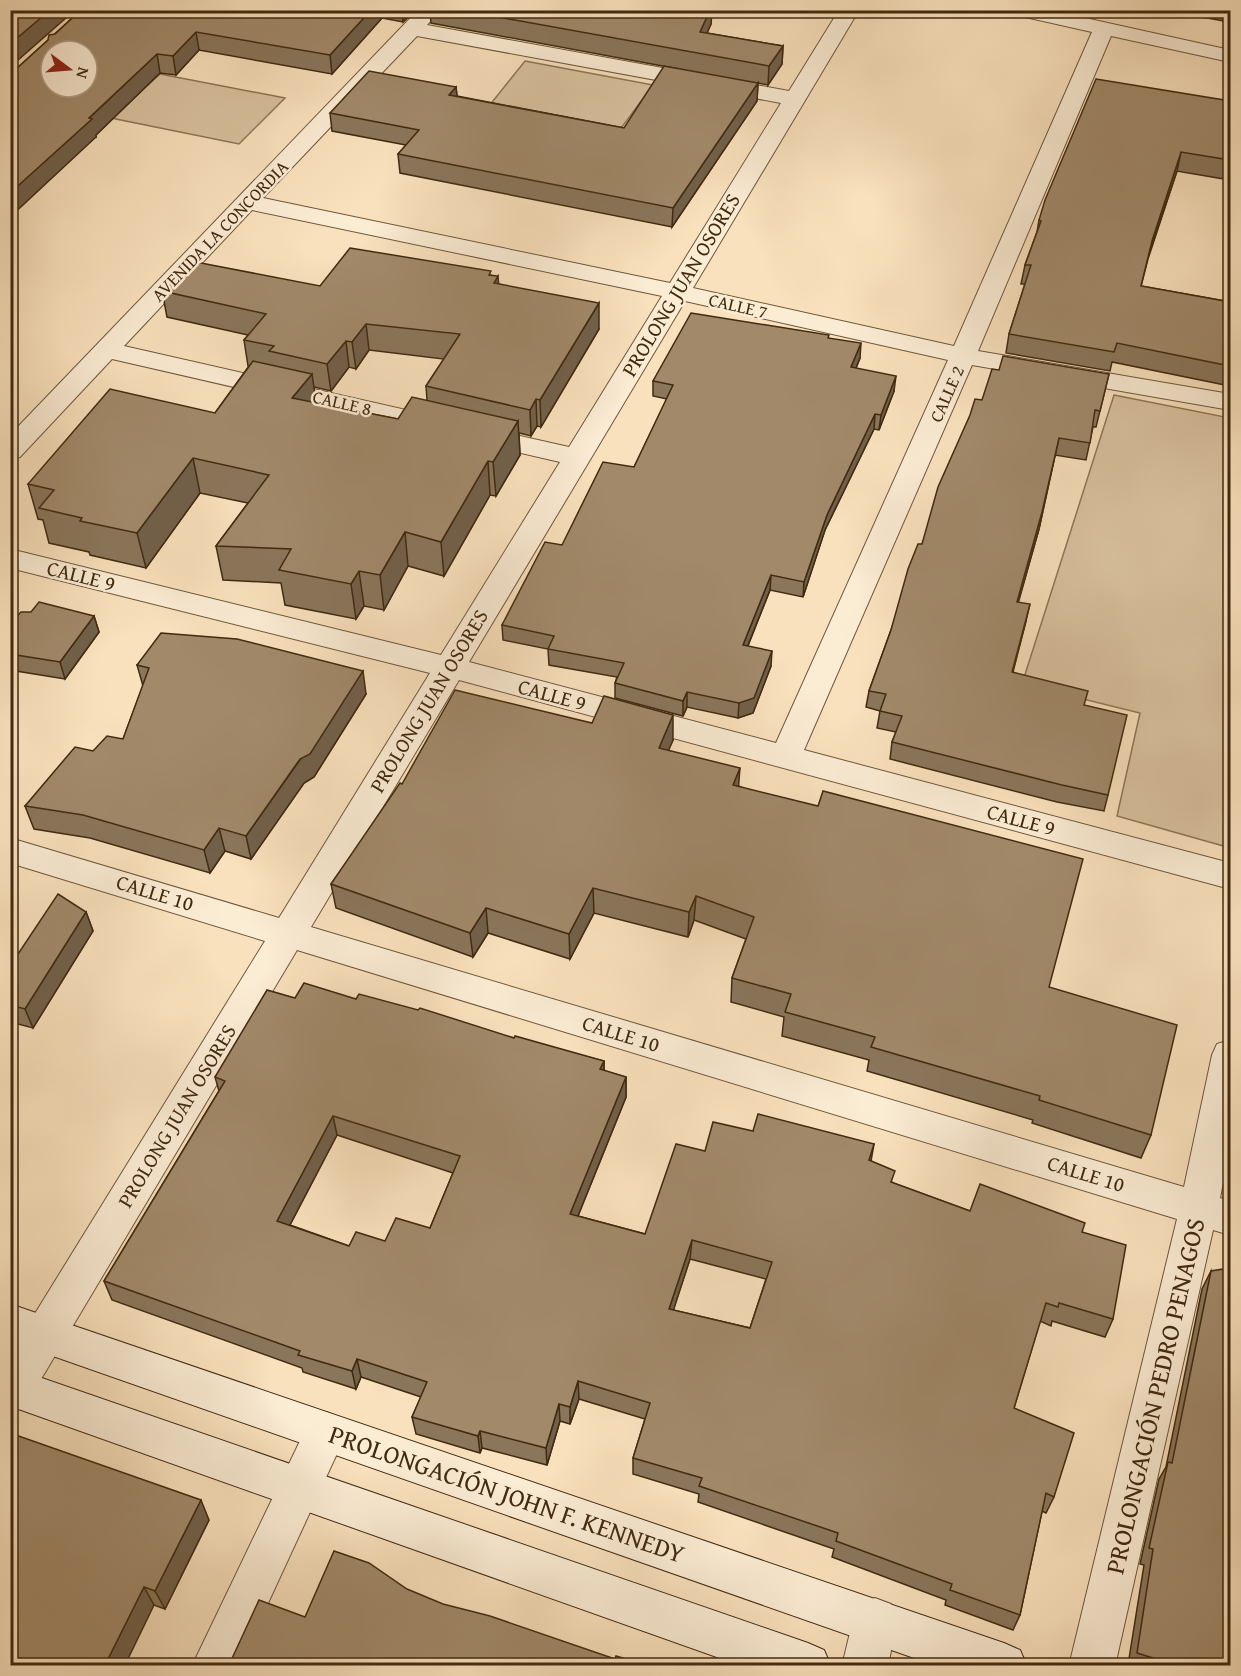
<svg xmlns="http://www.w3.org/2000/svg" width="1241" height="1676" viewBox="0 0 1241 1676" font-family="'Gentium Book Plus',serif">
  <rect width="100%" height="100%" fill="#f9e1bd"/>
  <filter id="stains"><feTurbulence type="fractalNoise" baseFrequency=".00333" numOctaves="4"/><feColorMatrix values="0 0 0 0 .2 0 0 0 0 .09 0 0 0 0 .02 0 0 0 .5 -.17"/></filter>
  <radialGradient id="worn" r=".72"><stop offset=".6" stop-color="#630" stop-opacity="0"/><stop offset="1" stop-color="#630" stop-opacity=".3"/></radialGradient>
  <g fill="#dac2a0" stroke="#8e7658" stroke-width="1.5">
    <path d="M525 61 653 85 616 135 485 111Z"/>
    <path d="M160 74 285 98 239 144 111 118Z"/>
    <path d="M1114 395 1230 418V833L1227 847 1117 816 1140 713 1022 684Z"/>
  </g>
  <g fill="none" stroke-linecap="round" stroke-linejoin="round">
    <g stroke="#6f583b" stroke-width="2">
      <g id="street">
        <path d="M418 10H440L427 25 789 91 839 10H859L693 288 954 346 1092 32 1012 14 1009 10H1049L1230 50V62L1111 36 978 351 1230 394V410L972 365 804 750 1230 863V889L459 680 311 927 1184 1187 1212 1055 1217 1044 1230 1040V1146L1220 1198 1230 1201V1235L1213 1230 1115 1666H1069L1177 1219 297 950 25 1406 10 1411V1354L265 941 10 863V838L279 918 430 673 10 568V549L441 655 560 462 112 359 20 457 10 459V435ZM417 36 781 103 670 283 263 198ZM252 210 662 296 569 447 124 346ZM685 301 948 360 776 743 469 662Z"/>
        <path d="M326 1412 341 1418 347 1432 239 1666H192L311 1418Z"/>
        <path d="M875 1598 891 1604 897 1620 888 1666H842L853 1620 859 1604Z"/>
      </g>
    </g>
    <g stroke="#412a10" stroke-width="2">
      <g id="secondary">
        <path d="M10 1304 1004 1643 1020 1650 1027 1666H937L10 1341Z"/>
        <path d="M10 1367 808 1643 824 1650 831 1666H742L10 1406Z"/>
      </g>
    </g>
    <use href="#street" fill="#fbecd4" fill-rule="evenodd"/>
    <use href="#secondary" fill="#fbecd4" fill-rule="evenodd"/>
  </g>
  <g fill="#8a765b" stroke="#412a10" stroke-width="1.5" fill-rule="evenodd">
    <path d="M81 10H415L403 22 382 18 332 74 199 50 176 75 160 73 96 135V137L15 70Z"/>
    <path d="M430 10H712L711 24 707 33 783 46 782 64 768 85 758 83 757 101 672 227 400 173 398 154 406 145 332 131 330 113 456 87 457 96 624 128 684 70 431 23Z"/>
    <path d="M1203 10H1230V22L1201 17Z"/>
    <path d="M1230 101V180L1177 171 1148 259 1141 286 1230 302V386L1112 362 1110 371 1006 353 1009 334 1025 284H1021L1025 265 1037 232 1039 220Z"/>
    <path d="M491 275 499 284 599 329 541 427 537 426 531 436 519 433 520 455 496 496 490 495 444 576 408 566 384 610 364 606 356 619 285 605 281 583 223 580 216 546 248 503 200 493 146 568 90 555 89 552 49 543 43 520 38 519 28 484 215 413 249 366H248L244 340 248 335 167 317 162 291 320 286ZM369 350 444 359 426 386 427 400 398 419 316 403 314 387 331 391 349 367 356 369Z"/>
    <path d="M828 338 860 358 856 368 894 391 879 430 874 429 825 530 803 597 770 590 748 646 771 666 753 713 738 718 687 707 683 716 615 698V683L617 677 549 665 548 649 503 640 502 625 562 545 634 467 667 399 653 396V381Z"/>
    <path d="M999 370 1109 374 1096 427H1093L1086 460 1055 455 1039 529 1018 602 1026 621 1013 672 1084 705 1108 795 1104 811 1057 802 890 759 892 742 896 732 877 728 880 711 866 707 869 691 922 544 982 400Z"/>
    <path d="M94 616 99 632 65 679 10 670V623Z"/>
    <path d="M137 665 366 694 314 777 304 783 251 859 225 851 210 873 90 838 34 829 25 806 93 751 123 739 143 686Z"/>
    <path d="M592 723 673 740 668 750 739 786 1049 987 1151 1135 1141 1158 1032 1123 1033 1120 867 1071 869 1060 782 1036 784 1017 731 1002 732 978 746 939 694 920 688 937 594 913 570 959 488 933 473 957 336 908 331 884 402 784Z"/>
    <path d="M86 912 93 931 33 1028 10 1022V966Z"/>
    <path d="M295 998 356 999 514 1038 604 1061V1071L626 1077V1097L578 1216 645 1234 705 1151 753 1131 874 1144 871 1161 893 1183 970 1211 1082 1232 1113 1319 1105 1337 1052 1321 1051 1326 1040 1321 1014 1408 1054 1497 1046 1513 1042 1511 1020 1615 1013 1630 945 1605 946 1600 832 1557 834 1549 698 1502 699 1494 633 1474V1458L645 1419 579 1399 570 1424 560 1421 547 1465 482 1448 480 1453 416 1434 412 1417 421 1397 361 1377 356 1389 303 1372 302 1368 112 1300 104 1281 219 1091 215 1077ZM337 1135 453 1173 430 1228 385 1241 349 1246 290 1225ZM690 1259 766 1279 750 1328 673 1310Z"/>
    <path d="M1211 1271 1230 1665H1128L1144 1565 1140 1564 1159 1479 1166 1467 1202 1289Z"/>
    <path d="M209 1520 165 1609 154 1605 10 1665Z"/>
  </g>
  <g fill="#71604a" stroke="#412a10" stroke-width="1.5">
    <path d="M50 10H75L10 67V44Z"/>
    <path d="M371 10H381L382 18 332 74 330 55Z"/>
    <path d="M402 10H415L403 22Z"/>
    <path d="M710 10H712L711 24 699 50 700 32Z"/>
    <path d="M196 32 199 50 176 75 173 56Z"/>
    <path d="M783 46 782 64 768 85 769 66Z"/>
    <path d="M157 54 160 73 96 135V137L10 217V193Z"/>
    <path d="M758 83 757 101 672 227 673 208Z"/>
    <path d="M456 87 458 105 449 95Z"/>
    <path d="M1181 152 1177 171 1147 260 1152 241Z"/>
    <path d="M498 276 500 302 494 283Z"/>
    <path d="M599 303V329L541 427 540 400Z"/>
    <path d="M366 324 369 350 356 369 352 342Z"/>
    <path d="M346 341 349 367 331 391 327 364Z"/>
    <path d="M861 343 860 358 850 382 851 367Z"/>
    <path d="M312 374 317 408 292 398Z"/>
    <path d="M896 376 894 391 879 430 881 415Z"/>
    <path d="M536 399 537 426 531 436 530 410Z"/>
    <path d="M875 414 874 429 825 530 803 597 804 582 827 515Z"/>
    <path d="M518 421 520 455 496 496 493 462Z"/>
    <path d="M1059 438 1039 529 1014 618 1017 602Z"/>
    <path d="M193 458 200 493 146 568 137 533Z"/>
    <path d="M488 461 490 495 444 576 441 542Z"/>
    <path d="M405 532 408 566 384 610 380 575Z"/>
    <path d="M359 571 364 606 356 619 351 584Z"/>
    <path d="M771 575 770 590 742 660 743 645Z"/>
    <path d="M1030 604 1026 621 1008 689 1012 672Z"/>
    <path d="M94 616 99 632 65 679 60 662Z"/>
    <path d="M772 651 771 666 753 713 738 718 739 703Z"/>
    <path d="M363 671 366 694 314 777 304 783 251 859 246 836Z"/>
    <path d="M687 692V707L683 716V701Z"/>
    <path d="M673 715V740L659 773V748Z"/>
    <path d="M740 768 738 793 733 785Z"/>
    <path d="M219 828 225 851 210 873 204 850Z"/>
    <path d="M593 888 594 913 570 959 569 934Z"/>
    <path d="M696 896 694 920 688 937 689 912Z"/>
    <path d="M486 908 488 933 473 957 470 933Z"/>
    <path d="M86 912 93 931 33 1028 25 1009Z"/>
    <path d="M604 1061V1081L600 1069Z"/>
    <path d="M626 1077V1097L571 1233 570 1214Z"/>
    <path d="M333 1116 337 1135 282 1240 277 1221Z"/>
    <path d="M692 1240 690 1259 668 1327 669 1309Z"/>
    <path d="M357 1359 361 1377 356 1389 352 1371Z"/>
    <path d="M578 1381 579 1399 570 1424V1407Z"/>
    <path d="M559 1404 560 1421 547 1465 546 1448Z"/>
    <path d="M480 1431 482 1448 480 1453 478 1436Z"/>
    <path d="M201 1500 209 1520 165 1609 155 1591Z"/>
    <path d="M144 1587 154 1605 125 1665H105Z"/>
  </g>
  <g fill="#a1896a" stroke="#412a10" stroke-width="1.5" fill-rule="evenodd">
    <path d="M10 10H50L10 44Z"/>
    <path d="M81 10H371L330 55 196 32 173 56 157 54 89 118 92 119 10 193V70H15L48 40 49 35 55 34ZM51 51H87V87H51Z"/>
    <path d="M459 10H710L700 32 783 46 769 66Z"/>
    <path d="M664 66 758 83 673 208 398 154 419 130 330 113 369 71 456 87 449 95 624 128Z"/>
    <path d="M1096 79 1230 101V160L1181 152 1152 241 1141 286 1230 302V366L1117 343 1114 352 1009 334 1031 265H1025L1041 221 1039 220 1045 200Z"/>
    <path d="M350 248 491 271 489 275 498 276 494 283 599 303 540 400 536 399 530 410 426 386 460 334 366 324 352 342 346 341 327 364 269 351 274 346 244 340 266 314 162 291 196 262 320 286Z"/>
    <path d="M691 313 829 335 828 338 861 343 851 367 896 376 881 415 875 414 827 515 804 582 771 575 743 645 772 651 754 698 739 703 687 692 683 701 615 683 624 663 548 649 554 636 502 625 545 542 562 545 603 462 634 467 673 385 653 381Z"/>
    <path d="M1003 356 1109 374 1100 411 1095 410 1090 443 1059 438 1042 512 1017 602 1030 604 1012 672 1088 691 1084 705 1127 715 1108 795 1062 785 892 742 902 716 880 711 886 694 869 691 891 630 908 569 918 544H922L938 487 970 415 975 399 982 400 992 369 999 370Z"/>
    <path d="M253 361 312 374 292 398 398 419 412 397 518 421 493 462 488 461 441 542 405 532 380 575 359 571 351 584 279 570 291 549 216 546 269 475 193 458 137 533 80 521 82 518 39 508 54 490 28 484 110 389 215 413Z"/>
    <path d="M39 602 94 616 60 662 10 654V623L21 612H31Z"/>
    <path d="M161 633 237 639 363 671 310 754 300 759 246 836 219 828 204 850 83 815 25 806 75 747 93 751 107 736 123 739 149 668 137 665Z"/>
    <path d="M455 690 592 723 604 696 673 715 659 748 740 768 733 785 818 806 823 791 1083 859 1049 987 1177 1025 1151 1135 1039 1100 1040 1096 871 1047 875 1037 785 1012 791 994 732 978 754 917 696 896 689 912 593 888 569 934 486 908 470 933 331 884 400 783 402 784Z"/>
    <path d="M58 894 86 912 25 1009 10 1005V966Z"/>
    <path d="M304 983 356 999 359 994 418 1010 420 1008 514 1038 515 1036 604 1061 600 1069 626 1077 570 1214 645 1234 676 1144 705 1151 713 1122 753 1131 758 1114 874 1144 869 1160 895 1171 891 1182 970 1211 980 1184 1085 1223 1082 1232 1126 1245 1113 1319 1059 1303 1058 1307 1046 1303 1014 1408 1074 1433 1054 1497 1046 1493 1020 1615 950 1590 952 1584 836 1541 838 1533 699 1486 702 1478 633 1458 650 1403 578 1381 570 1407 559 1404 546 1448 480 1431 478 1436 412 1417 427 1382 357 1359 352 1371 298 1355 300 1351 104 1281 225 1081 215 1077 267 990 295 998ZM333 1116 460 1156 430 1228 396 1218 385 1241 356 1232 349 1246 277 1221ZM692 1240 772 1262 750 1328 669 1309Z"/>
    <path d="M1230 1268V1665H1175L1137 1653 1153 1549 1149 1548 1168 1462 1172 1463 1211 1271Z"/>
    <path d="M10 1433 201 1500 155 1591 144 1587 105 1665H10Z"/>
    <path d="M334 1551 369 1563 407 1589 443 1604 490 1616 615 1659 616 1656 646 1665H229L259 1600 305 1617Z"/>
  </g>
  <g text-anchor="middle" stroke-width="5" stroke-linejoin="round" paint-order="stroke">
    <g font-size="18" fill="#412a10" stroke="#fbecd4">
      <text transform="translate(220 231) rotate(-46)" y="6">AVENIDA LA CONCORDIA</text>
      <text transform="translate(738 306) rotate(13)" y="6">CALLE 7</text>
      <text transform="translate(947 394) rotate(-66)" y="6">CALLE 2</text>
      <text transform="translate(342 403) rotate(13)" y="6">CALLE 8</text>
    </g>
    <g font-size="21" fill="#412a10" stroke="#fbecd4">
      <text transform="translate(681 285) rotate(-59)" y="7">PROLONG JUAN OSORES</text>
      <text transform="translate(81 576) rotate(14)" y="7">CALLE 9</text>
      <text transform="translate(552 695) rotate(15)" y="7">CALLE 9</text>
      <text transform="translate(429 701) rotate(-59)" y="7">PROLONG JUAN OSORES</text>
      <text transform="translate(1021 820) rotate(15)" y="7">CALLE 9</text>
      <text transform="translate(155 893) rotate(17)" y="7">CALLE 10</text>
      <text transform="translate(621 1034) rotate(17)" y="7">CALLE 10</text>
      <text transform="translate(177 1116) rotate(-59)" y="7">PROLONG JUAN OSORES</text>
      <text transform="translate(1086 1174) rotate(17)" y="7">CALLE 10</text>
    </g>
    <g font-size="26" fill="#412a10" stroke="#fbecd4">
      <text transform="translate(1155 1396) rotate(-77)" y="9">PROLONGACIÓN PEDRO PENAGOS</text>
      <text transform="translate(507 1494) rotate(19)" y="9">PROLONGACIÓN JOHN F. KENNEDY</text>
    </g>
  </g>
  <rect width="1241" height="1676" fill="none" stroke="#f9e1bd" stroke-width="36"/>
  <rect x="12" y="12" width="1217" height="1652" fill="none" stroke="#412a10" stroke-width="3"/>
  <rect x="18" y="18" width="1205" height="1640" fill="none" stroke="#412a10" stroke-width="1.5"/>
  <g transform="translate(69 69) rotate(106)"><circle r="28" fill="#fbecd4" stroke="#b19e86" stroke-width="1.5"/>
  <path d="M0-4.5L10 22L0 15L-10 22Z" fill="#8f2418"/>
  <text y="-9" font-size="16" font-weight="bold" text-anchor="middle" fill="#412a10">N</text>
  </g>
  <rect width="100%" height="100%" filter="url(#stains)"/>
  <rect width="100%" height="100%" fill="url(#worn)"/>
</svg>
